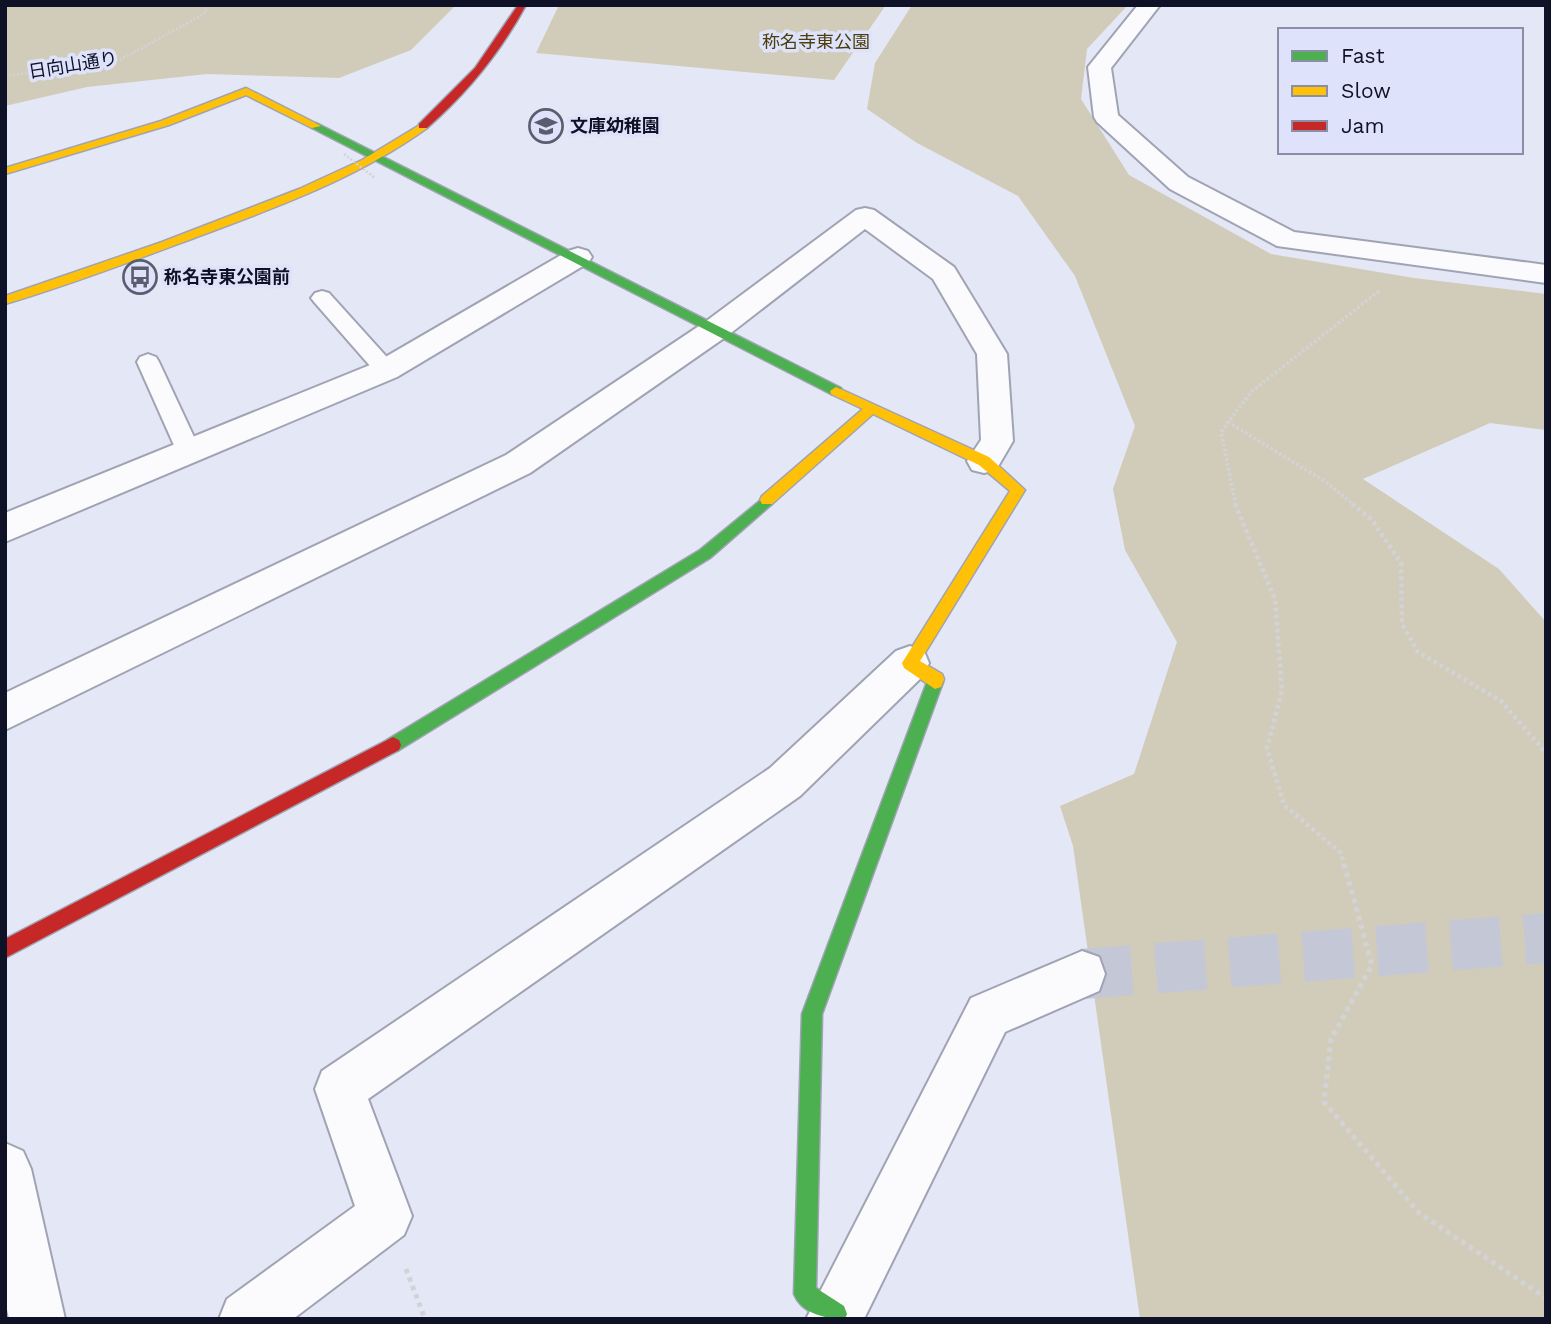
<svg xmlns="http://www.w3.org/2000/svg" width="1551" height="1324" viewBox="0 0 1551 1324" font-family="'Work Sans','Noto Sans JP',sans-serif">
  <rect width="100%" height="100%" fill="#e4e7f5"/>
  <g fill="#d1ccba">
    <path d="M5 5H456L411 50 339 78 207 74 87 87 5 106Z"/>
    <path d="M559 5H886L834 80 536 53Z"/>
    <path d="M912 5H1128L1087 49 1081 99 1129 175 1271 254 1414 278 1546 294V430L1490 423 1363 479 1499 569 1546 622V1319H1140L1073 846 1060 806 1134 774 1177 642 1125 550 1113 489 1135 426 1075 276 1018 196 917 143 867 109 875 63Z"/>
  </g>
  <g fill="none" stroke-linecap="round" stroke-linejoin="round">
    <path stroke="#c4c7d6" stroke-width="50" stroke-dasharray="50 24" stroke-linecap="butt" d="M1082 974 1546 938"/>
    <g stroke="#a0a3b3" stroke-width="4">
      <g id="lane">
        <path d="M322 291 329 293 394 365 397 370 394 375H378L315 303 311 298 315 293Z"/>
        <path d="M148 354 156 357 159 362 201 452 197 458 189 461 181 458 177 452 137 362 140 357Z"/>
      </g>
    </g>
    <g stroke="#a0a3b3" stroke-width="4">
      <g id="street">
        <path d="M1138 5H1160L1111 68 1118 115 1188 177 1294 232 1546 265V283L1277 246 1170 189 1097 122 1094 117 1088 67Z"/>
        <path d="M865 208 874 210 954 267 1007 354 1013 441 996 470 984 473 972 470 967 461 981 440 977 354 933 279 865 229 727 336 530 473 5 730V693L506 455 705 322 856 210Z"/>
        <path d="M578 248 588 251 592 257 588 263 397 377 5 542V513L375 363 568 251Z"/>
        <path d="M910 646 924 651 929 663 924 675 800 796 368 1099 412 1216 404 1235 293 1319H219L227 1299 355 1206 315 1089 322 1071 770 768 896 651Z"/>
        <path d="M1082 951 1099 957 1105 974 1099 991 1005 1032 864 1319H806L971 998Z"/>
        <path d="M5 1143 23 1151 31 1169 65 1319H9L5 1300Z"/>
      </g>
    </g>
    <g stroke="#a0a3b3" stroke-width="3">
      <g id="fast">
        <path d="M316 123 841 388 842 391 836 395 831 394 312 128 311 126Z"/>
        <path d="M767 495 772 496 774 500 772 504 710 558 399 750 393 753 387 750 385 745 387 740 700 550Z"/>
        <path d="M935 675 941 677 943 682 822 1014 816 1288 844 1306 847 1314 845 1319C826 1319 802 1314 794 1294L802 1014 927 682 929 677Z"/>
      </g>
    </g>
    <g stroke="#a0a3b3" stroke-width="3">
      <g id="slow">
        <path d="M246 88 321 126 312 128 246 95 169 125 5 174V168L161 121Z"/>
        <path d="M423 123 428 126 427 128C355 180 269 210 186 241 127 263 66 286 5 304V296L162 242 299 189 362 160Z"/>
        <path d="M836 387 989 457 1025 490 920 661 942 674 944 679 941 687 935 689 904 668 902 663 1010 491 979 465 873 414 772 504H762L760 500 762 496 863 409 831 394 830 391Z"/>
      </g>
    </g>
    <g stroke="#a0a3b3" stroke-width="3">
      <g id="jam">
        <path d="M518 5H526C500 53 467 93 427 128H419V124L475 68Z"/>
        <path d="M393 737 399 740 401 745 399 750 5 958V939Z"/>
      </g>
    </g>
    <path stroke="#d2d3d7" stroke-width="2.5" stroke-dasharray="2 2" stroke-linecap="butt" d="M5 76 120 60 204 14 208 5"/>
    <g stroke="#d2d3d7" stroke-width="3.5" stroke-dasharray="2.5 2.5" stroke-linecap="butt">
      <path d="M1228 422 1326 482 1354 505"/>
      <path d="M1236 505 1221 432 1251 392 1379 291"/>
    </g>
    <g stroke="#d2d3d7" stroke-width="4.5" stroke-dasharray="3.5 3.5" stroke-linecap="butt">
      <path d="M1235 504 1275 599 1282 690 1267 748 1284 805 1341 853 1344 866"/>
      <path d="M1352 504 1372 520 1401 563 1402 624 1418 652 1501 701 1546 753"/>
    </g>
    <g stroke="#d2d3d7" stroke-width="5" stroke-dasharray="4.5 4.5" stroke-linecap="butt">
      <path d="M1344 864 1372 965 1331 1039 1324 1102 1419 1213 1546 1298"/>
      <path d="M406 1269 425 1319"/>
    </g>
    <use href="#lane" fill="#fbfbfe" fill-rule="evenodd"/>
    <use href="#street" fill="#fbfbfe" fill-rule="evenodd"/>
    <use href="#fast" fill="#4caf50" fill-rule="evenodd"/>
    <use href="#slow" fill="#ffc107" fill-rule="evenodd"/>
    <use href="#jam" fill="#c62828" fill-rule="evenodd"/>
    <path stroke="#d2d3d7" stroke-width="2.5" stroke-dasharray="2 2" stroke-linecap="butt" d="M344 154 375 178"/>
  </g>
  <defs>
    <g id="school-ring" transform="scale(1.75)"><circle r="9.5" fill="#dee3fb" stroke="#5a5d6f" stroke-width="1.5"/><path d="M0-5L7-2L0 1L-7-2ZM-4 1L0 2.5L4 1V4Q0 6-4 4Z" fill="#5a5d6f"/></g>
    <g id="bus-ring" transform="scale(1.75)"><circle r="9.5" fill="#dee3fb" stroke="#5a5d6f" stroke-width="1.5"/><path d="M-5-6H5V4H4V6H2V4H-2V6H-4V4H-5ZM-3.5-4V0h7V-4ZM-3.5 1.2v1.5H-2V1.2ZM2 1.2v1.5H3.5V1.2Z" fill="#5a5d6f"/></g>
  </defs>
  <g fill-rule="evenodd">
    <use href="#school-ring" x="546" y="126"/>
    <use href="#bus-ring" x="140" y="277"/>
  </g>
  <g text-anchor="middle" stroke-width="7" stroke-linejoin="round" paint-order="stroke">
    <g font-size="18" fill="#4a3f0c" stroke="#dee3fb">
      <text x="816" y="48">称名寺東公園</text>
    </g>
    <g font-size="18" fill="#0f1227" stroke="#dee3fb">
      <text transform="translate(73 65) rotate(-9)" y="6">日向山通り</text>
    </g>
    <g font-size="18" font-weight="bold" fill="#0f1227" stroke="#dee3fb" text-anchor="start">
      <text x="570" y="132">文庫幼稚園</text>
      <text x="164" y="283">称名寺東公園前</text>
    </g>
  </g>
  <rect width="1551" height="1324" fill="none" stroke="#0f1227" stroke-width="14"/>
  <rect x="1278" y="28" width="245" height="126" fill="#dee3fb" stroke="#8b8fa6" stroke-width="2"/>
  <rect x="1292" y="51" width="35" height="10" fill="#4caf50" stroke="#8b8fa6" stroke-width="2"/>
  <text x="1341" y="63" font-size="21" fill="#0f1227">Fast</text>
  <rect x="1292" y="86" width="35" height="10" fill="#ffc107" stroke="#8b8fa6" stroke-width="2"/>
  <text x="1341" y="98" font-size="21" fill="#0f1227">Slow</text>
  <rect x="1292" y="121" width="35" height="10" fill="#c62828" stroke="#8b8fa6" stroke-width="2"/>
  <text x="1341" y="133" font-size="21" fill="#0f1227">Jam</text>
</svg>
